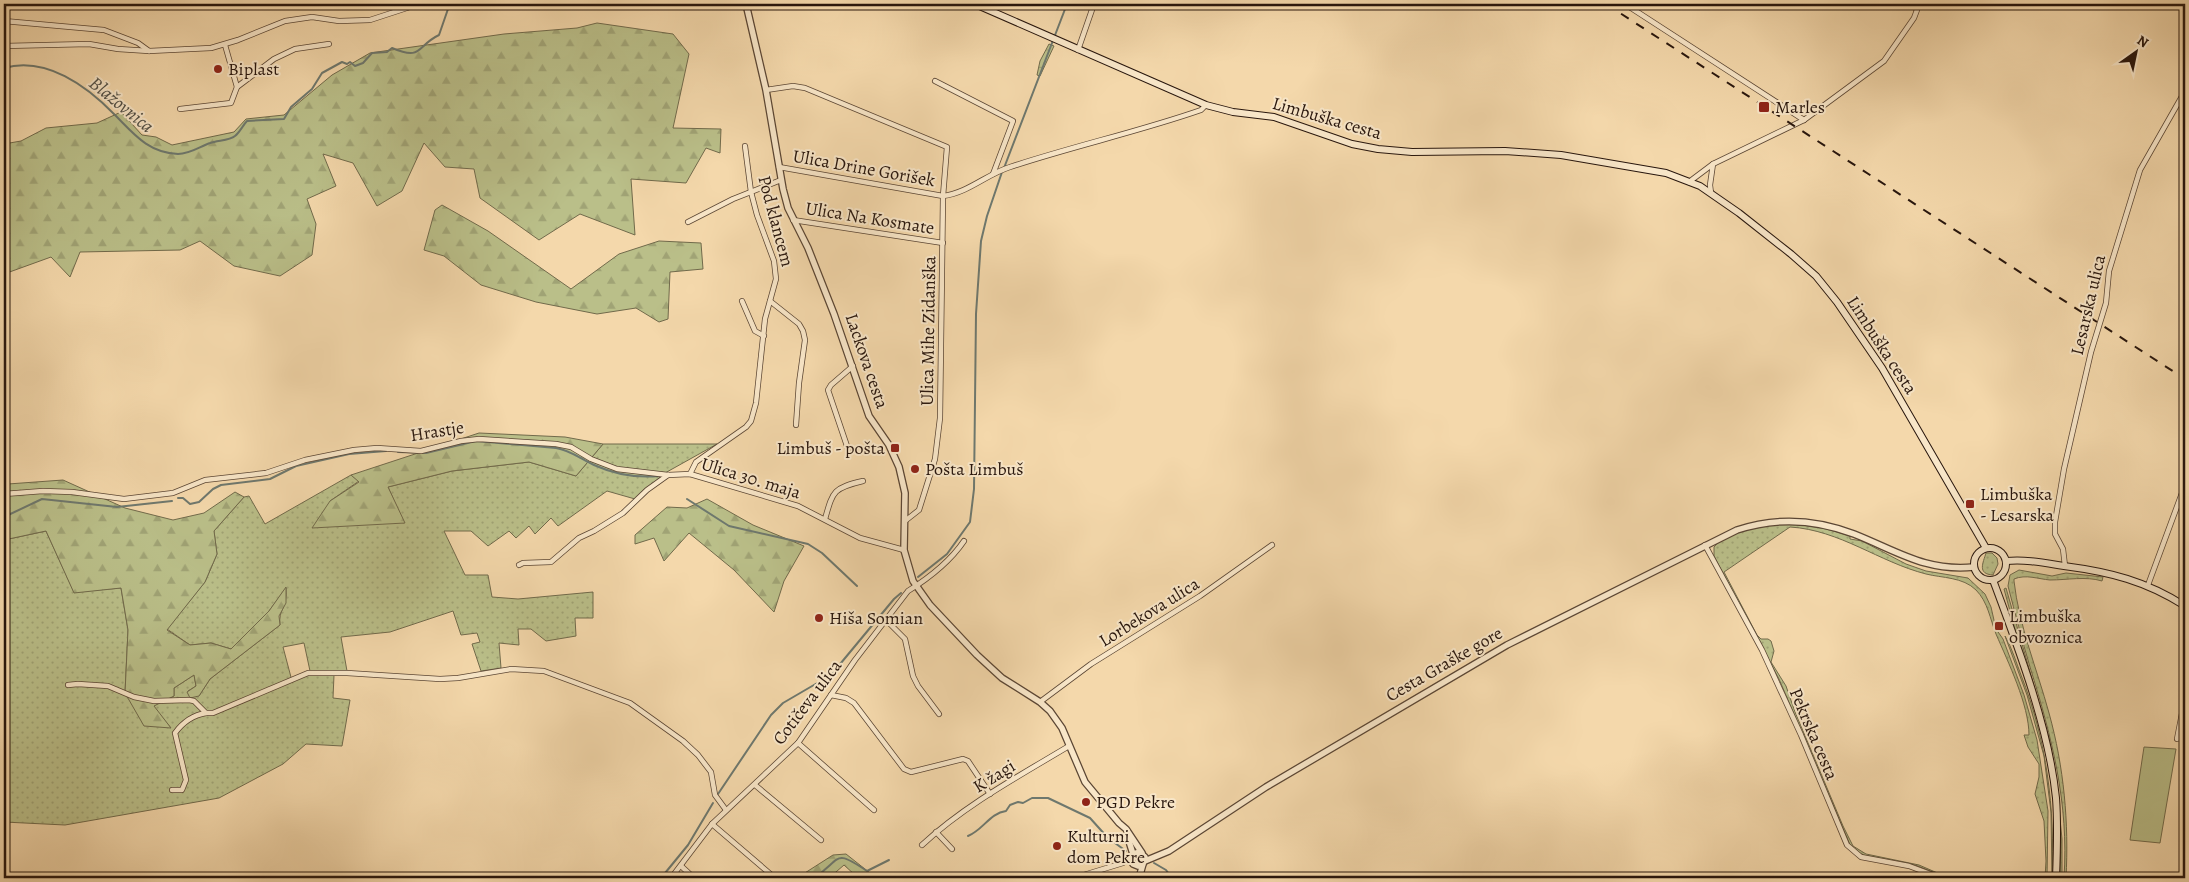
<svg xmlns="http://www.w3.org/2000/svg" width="2189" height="882" viewBox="0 0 2189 882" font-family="Alegreya,serif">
  <defs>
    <pattern id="grass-dots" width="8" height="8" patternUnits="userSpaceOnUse" patternTransform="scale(1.25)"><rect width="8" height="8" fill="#babf89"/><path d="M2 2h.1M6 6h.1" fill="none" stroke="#a0a375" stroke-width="1.8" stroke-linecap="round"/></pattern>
    <pattern id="forest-firs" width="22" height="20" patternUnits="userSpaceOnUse" patternTransform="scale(1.25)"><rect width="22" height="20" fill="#babf89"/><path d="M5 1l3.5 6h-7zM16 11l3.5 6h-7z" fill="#a0a375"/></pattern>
    <pattern id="wetland-marsh" width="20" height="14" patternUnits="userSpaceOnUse" patternTransform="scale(1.25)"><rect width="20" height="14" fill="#babf89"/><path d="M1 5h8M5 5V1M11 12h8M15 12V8" fill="none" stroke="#a0a375"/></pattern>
  </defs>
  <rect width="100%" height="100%" fill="#f4d8ab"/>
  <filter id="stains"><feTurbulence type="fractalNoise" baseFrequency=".004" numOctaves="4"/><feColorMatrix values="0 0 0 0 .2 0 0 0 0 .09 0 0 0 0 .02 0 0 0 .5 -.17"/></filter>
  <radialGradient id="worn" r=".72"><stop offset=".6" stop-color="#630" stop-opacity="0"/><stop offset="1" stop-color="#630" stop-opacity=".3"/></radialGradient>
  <g fill="url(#grass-dots)" stroke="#716a4b">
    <path d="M603 444H717L665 473 635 499 607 491 558 526 551 518 535 534 529 526 516 538 509 531 488 546 471 531H444L465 575H488L492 597 518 599 593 592V618H575L576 636 546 641 531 629H518L519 645 499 643 501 668 481 671 472 644 480 642 477 633 461 635 453 611 390 632 341 637 347 671H310L304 643 283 647 292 681 308 675H334L333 698 350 700 342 746 306 744 283 764 219 798 65 825 4 822V540L46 531 74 592 121 588 128 630 125 693 170 727 153 706 174 696V688L194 675 196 686 188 691 199 696 210 679 280 625C278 609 288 607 286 588L269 611 231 649 211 643 190 645 167 629 205 582 217 554 214 531 244 497 249 496 265 524 351 475 359 481 330 501 404 523 388 487 452 471 529 462 576 476Z"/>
    <path d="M1788 524C1810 525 1829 529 1850 536V539L1862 541 1906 564 1926 571 1968 578 1985 594 1991 607 1996 629 2003 639 2024 695 2037 740 2048 811 2047 878H2045L2046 861 2044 821 2035 794 2039 777V764L2028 747 2024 735H2029C2029 705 2008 662 1996 634 1990 619 1988 602 1976 590 1963 577 1942 578 1926 574 1879 562 1840 530 1790 527L1724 572 1757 635 1761 639H1768L1771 641 1774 651 1771 662 1786 686 1795 712 1843 826 1853 846 1866 854 1919 865 1949 878 1915 865 1863 855 1851 847 1779 679 1714 556V547C1728 529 1767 525 1788 524Z"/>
    <path d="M1986 553H1992L1997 558 1998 564 1993 575C1977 574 1983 563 1986 553Z"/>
    <path d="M2019 570 2052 576 2066 573 2103 577 2102 581C2086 576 2067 580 2050 580 2038 579 2026 574 2014 579V581C2019 626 2037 669 2049 713 2064 767 2069 823 2066 878H2064C2069 803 2052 738 2030 667 2022 640 2015 613 2008 586L2010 575Z"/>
    <path d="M2006 588 2049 738 2055 769 2062 839V878H2060L2061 839 2053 769 2004 589Z"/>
    <path d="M2005 636C2012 648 2016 662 2021 675 2047 741 2055 808 2052 878L2051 812 2044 756 2027 695Z"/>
  </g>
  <g fill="url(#forest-firs)" stroke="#716a4b">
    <path d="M597 23 673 34 689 54 673 128 721 129 720 153 706 148 686 183 631 179 635 235 580 214 539 240 480 198 474 169 445 167 424 143 402 191 377 206 353 163 323 154 336 186 307 199 316 224 312 255 280 276 234 266 200 241 180 250 80 252 70 277 51 257 4 274V144L21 141 46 128 97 123 121 112 142 135 156 137 172 145 234 132 246 119 284 115 332 75 370 53 504 34 577 28Z"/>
    <path d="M442 205 488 231 571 289 619 254 659 241 701 243 703 269 670 272 668 319 659 322 636 308 597 314 536 302 481 285 444 256 424 250 435 210Z"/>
    <path d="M479 433 565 437 603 444 576 476 529 462 452 471 388 487 405 523 312 528 330 501 359 482 351 475Z"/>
    <path d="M63 480 125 508 173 520 204 513 235 492 244 497 214 531 217 554 205 582 167 630 190 645 211 643 231 649 269 611 286 587V603L279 616 280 625 210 679 199 696 190 698 187 692 196 686 194 675 174 688V696L154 706 171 728 144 726 125 693 128 630 121 588 74 593 46 531 4 540V516L7 515 8 484Z"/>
    <path d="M707 499 753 525 804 546 784 581 774 612 734 570 689 533 664 561 654 538 635 544V535L667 507 687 508Z"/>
    <path d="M846 854 870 873 867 878H855V875L844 865 829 878H797L833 855Z"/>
  </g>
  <path fill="url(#wetland-marsh)" stroke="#716a4b" d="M1049 44 1054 46 1040 76 1037 75 1040 61Z"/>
  <path fill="#babf89" stroke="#716a4b" d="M2144 747 2176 749 2160 843 2130 840Z"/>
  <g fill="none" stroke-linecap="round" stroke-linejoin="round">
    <g stroke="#6e786e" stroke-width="2">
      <path d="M4 68C46 56 87 86 115 115 133 133 148 153 178 154 190 154 199 147 210 143 217 140 229 141 235 136 240 132 243 125 247 121L284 119 291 107 312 89 322 73 342 62 347 64 350 62 355 66 363 63 372 53 387 52 392 48C423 61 416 46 439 35L448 9 454 4"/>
      <path d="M1004 168 1067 4"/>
      <path d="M398 452 426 453 476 441 556 448C570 450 581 459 594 465 614 474 638 478 659 476"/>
      <path d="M178 498H183L190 504 199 502 213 489 221 485 270 479 296 466 349 454 386 451"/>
      <path d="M687 499 729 526 808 544 822 553 857 586"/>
      <path d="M4 517 42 499 117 507 172 501"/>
      <path d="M918 577 947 554 970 522 974 489 976 314 981 241 987 216 1002 172"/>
      <path d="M718 794 771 715 783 703 831 675 894 599 901 593"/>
      <path d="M968 836C983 830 990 813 1006 811L1010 805 1018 802 1023 803 1032 798H1048L1090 818 1108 838 1126 851"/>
      <path d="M1154 863 1166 870 1172 878"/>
      <path d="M661 878 688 845 713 803"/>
      <path d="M814 878C842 859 833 848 867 871L889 860"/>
    </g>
    <g stroke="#5b4634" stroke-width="6">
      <g id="minor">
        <path d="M1625 4 1804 120"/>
        <path d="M4 21 104 30 138 43 149 51"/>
        <path d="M225 45 237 87"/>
        <path d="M4 46 89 44 118 49 149 51 211 48 238 40 285 21 312 17 339 21 370 20 419 4"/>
        <path d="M1078 50 1094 4"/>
        <path d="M935 81 1013 121 993 174"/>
        <path d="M766 90 793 86 805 88 947 147 943 196 940 418 935 459 919 510 905 521"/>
        <path d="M180 109 231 103 237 87 274 59 295 49 329 44"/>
        <path d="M1713 164 1804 120 1884 61 1914 18 1917 10 1912 4"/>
        <path d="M779 167 943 196C968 193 987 174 1010 167 1073 146 1138 132 1201 110L1206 105"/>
        <path d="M1689 182 1713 164 1710 185 1711 193"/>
        <path d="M793 220 943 243"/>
        <path d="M688 222 733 199 781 180"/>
        <path d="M742 301 755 331 764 336"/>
        <path d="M770 301 799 324 803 331 805 340 799 383 796 425"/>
        <path d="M848 449 828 390 831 385 853 366"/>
        <path d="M690 474 696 462 746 427 751 421 756 403 765 319 776 279 774 261 757 215 751 192 745 146"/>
        <path d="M4 494 43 491 72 492 124 499 173 493 205 480 266 473 305 460 354 450 377 448 421 451 461 441 479 439 556 444 571 447 591 459 617 469 668 475 690 474 798 506 860 538 904 550"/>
        <path d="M825 519C833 491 833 488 863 481"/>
        <path d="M1705 545 1762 650 1801 735 1847 845 1861 857 1909 866 1941 878"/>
        <path d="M519 565 523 563 551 562 579 538 594 531 623 513 647 490 668 475"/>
        <path d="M2065 566 2063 549 2055 534V522L2064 469 2091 352 2106 303 2109 271 2140 170 2185 91"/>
        <path d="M2148 585 2185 485"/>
        <path d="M887 621 905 639 913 676 918 686 939 714"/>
        <path d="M68 685 78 684 108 686 134 697 154 701 189 700 194 701 206 713H213L308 673H347L440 679 458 678 511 669 544 671 630 703 683 741 698 755 711 772 715 795 726 810"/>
        <path d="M831 695 846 698 854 703 904 769 911 772 963 759 968 761 990 794"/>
        <path d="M1040 702 1091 664 1200 596 1272 545"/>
        <path d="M2177 739 2185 698"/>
        <path d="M798 743 874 810"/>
        <path d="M755 785 821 840"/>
        <path d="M172 790H182L186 780 175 733C183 722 194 715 206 713"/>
        <path d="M712 824 775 878"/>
        <path d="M936 832 952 849"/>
        <path d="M922 845C965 805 1019 776 1069 746"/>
        <path d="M681 866 694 878"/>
        <path d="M671 878 712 824 798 743 855 660 908 591C929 578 949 563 964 541"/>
        <path d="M1074 878 1123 863 1132 856"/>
      </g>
    </g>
    <g stroke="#5b4634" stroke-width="8">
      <g id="tertiary">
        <path d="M746 4 766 90 783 189 788 208 808 248 834 314 869 416 889 445 899 467 905 493 904 550 913 581 930 605 977 655 1002 678 1040 702 1050 711 1062 728 1085 782 1119 823 1126 829 1142 853"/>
        <path d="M1128 838 1133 854"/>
        <path d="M1145 861 1169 851 1266 787 1507 645 1737 530C1776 517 1815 519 1854 534 1897 551 1926 572 1974 567"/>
        <path d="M1139 878 1145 857 1139 852 1133 854 1131 859 1133 864 1138 866 1143 864"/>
      </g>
    </g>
    <g stroke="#28160d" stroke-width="8">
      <g id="secondary">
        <path d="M975 4 1206 105 1233 112 1274 117 1352 144 1378 149 1412 152 1505 151 1561 155 1666 173 1700 186 1739 213 1791 254 1816 276 1837 302 1882 368 1986 548"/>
        <circle cx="1990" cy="564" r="16"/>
        <path d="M2006 561C2026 559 2045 563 2064 566 2110 572 2146 581 2185 606"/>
        <path d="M1993 580C2018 647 2049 728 2056 798 2058 825 2057 852 2056 878"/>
      </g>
    </g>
    <use href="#minor" stroke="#f8e6c8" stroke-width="4.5"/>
    <use href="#tertiary" stroke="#f8e6c8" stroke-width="5.5"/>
    <use href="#secondary" stroke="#f8e6c8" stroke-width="6"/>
    <path stroke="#28160d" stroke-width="2" stroke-dasharray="9 9" stroke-linecap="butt" d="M1606 4 2185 379"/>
  </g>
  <g fill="#8f2418" stroke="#f8e6c8" stroke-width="2">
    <circle cx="218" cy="69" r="5"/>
    <rect x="1758" y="101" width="12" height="12" rx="2.5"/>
    <rect x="890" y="443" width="10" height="10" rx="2.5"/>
    <circle cx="915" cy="469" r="5"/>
    <rect x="1965" y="499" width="10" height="10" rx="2.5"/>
    <circle cx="819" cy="618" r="5"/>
    <rect x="1994" y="621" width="10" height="10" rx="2.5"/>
    <circle cx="1086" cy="802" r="5"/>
    <circle cx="1057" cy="846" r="5"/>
  </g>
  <g text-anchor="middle" stroke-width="4" stroke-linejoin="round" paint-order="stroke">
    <g font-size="18" fill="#28160d" stroke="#f8e6c8" text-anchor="start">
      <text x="228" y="75">Biplast</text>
      <text x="1775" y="113">Marles</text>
      <text x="885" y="454" text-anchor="end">Limbuš - pošta</text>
      <text x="925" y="475">Pošta Limbuš</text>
      <text x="1980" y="500">Limbuška<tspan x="1980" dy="21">- Lesarska</tspan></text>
      <text x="2009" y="622">Limbuška<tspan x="2009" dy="21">obvoznica</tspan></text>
      <text x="829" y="624">Hiša Somian</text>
      <text x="1096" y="808">PGD Pekre</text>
      <text x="1067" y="842">Kulturni<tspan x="1067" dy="21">dom Pekre</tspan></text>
    </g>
    <g font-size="18" fill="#28160d" stroke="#f8e6c8">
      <text transform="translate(1327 118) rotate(16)" y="6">Limbuška cesta</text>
      <text transform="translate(864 168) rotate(10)" y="6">Ulica Drine Gorišek</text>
      <text transform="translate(870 218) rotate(9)" y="6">Ulica Na Kosmate</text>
      <text transform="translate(776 221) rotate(75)" y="6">Pod klancem</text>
      <text transform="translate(2088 305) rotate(-77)" y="6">Lesarska ulica</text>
      <text transform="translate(928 331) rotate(-89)" y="6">Ulica Mihe Zidanška</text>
      <text transform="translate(1882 345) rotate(57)" y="6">Limbuška cesta</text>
      <text transform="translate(867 361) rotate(71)" y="6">Lackova cesta</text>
      <text transform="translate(437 431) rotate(-9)" y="6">Hrastje</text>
      <text transform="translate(751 478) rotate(17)" y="6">Ulica 30. maja</text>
      <text transform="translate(1149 612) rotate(-32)" y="6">Lorbekova ulica</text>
      <text transform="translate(1444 664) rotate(-30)" y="6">Cesta Graške gore</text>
      <text transform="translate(807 702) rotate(-53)" y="6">Cotičeva ulica</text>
      <text transform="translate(1814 734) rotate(67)" y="6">Pekrska cesta</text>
      <text transform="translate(994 776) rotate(-32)" y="6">K žagi</text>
    </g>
    <g font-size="19" font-style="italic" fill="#514f46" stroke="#f8e6c8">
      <text transform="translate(122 104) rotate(39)" y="7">Blažovnica</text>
    </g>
  </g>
  <rect width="2189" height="882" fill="none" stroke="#f4d8ab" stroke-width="20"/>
  <rect x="5" y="5" width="2179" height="872" fill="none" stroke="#28160d" stroke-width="2.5"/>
  <rect x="10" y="10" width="2169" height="862" fill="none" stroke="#28160d"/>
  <g transform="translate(2136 52) rotate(33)" stroke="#f8e6c8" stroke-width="4" paint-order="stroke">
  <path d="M0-4L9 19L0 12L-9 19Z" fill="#28160d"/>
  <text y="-8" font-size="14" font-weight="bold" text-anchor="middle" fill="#28160d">N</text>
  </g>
  <rect width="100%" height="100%" filter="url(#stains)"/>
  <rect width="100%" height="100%" fill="url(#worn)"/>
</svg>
